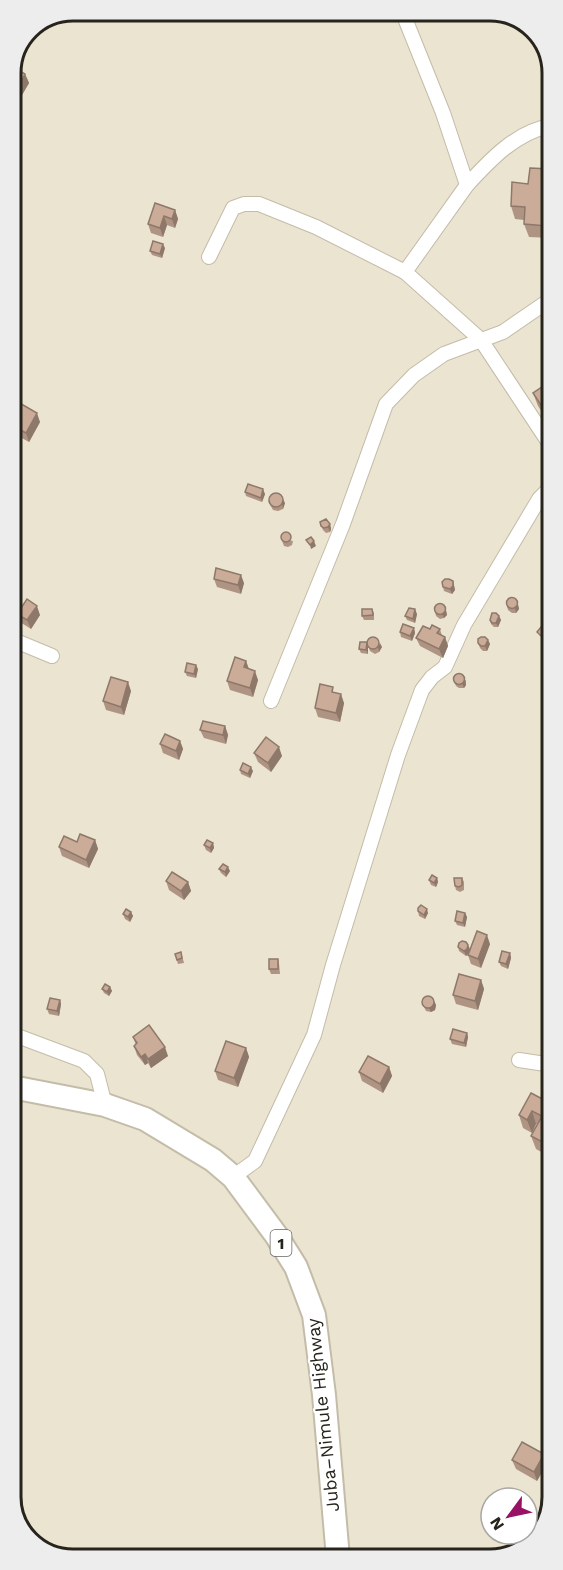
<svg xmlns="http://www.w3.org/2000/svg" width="563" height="1570" viewBox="0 0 563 1570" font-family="'Work Sans',sans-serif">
  <rect width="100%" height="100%" fill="#ebe4d0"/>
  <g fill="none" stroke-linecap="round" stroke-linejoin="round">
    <g stroke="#c3bca8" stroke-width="16">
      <g id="minor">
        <path d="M402 11 443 113 467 185"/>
        <path d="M550 126C516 132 490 160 467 185L405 272 481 340 551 446"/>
        <path d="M209 257 233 208 244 204H259L316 227 405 272"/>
        <path d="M11 639 52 656"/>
        <path d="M271 701 343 524 386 404 414 375 444 354 503 332 551 299"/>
        <path d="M12 1034 84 1061 97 1074 105 1105"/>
        <path d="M519 1060 552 1065"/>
        <path d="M233 1177 255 1161 314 1035 333 965 398 755 422 690 432 677 445 667 464 625 539 499 551 487"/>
      </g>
    </g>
    <g stroke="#c3bca8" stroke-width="26">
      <path id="primary" d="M12 1087 105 1105 145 1119 213 1160 233 1177 276 1235 296 1267 314 1315 324 1395 338 1558"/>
    </g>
    <use href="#minor" stroke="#fff" stroke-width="14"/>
    <use href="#primary" stroke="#fff" stroke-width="22"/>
  </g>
  <g fill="#af9483">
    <path d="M25 74 29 83 15 107 11 105V76Z"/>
    <path d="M550 169 551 238 529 237 524 224V220L515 219 511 206 528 184Z"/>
    <path d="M175 210 178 219 175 228 167 225 163 237 151 233 148 224Z"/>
    <path d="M165 248 162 258 152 255 150 251Z"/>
    <path d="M551 381V426L538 406 533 393Z"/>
    <path d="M11 398 40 422 29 442 11 432Z"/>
    <path d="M245 492 265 494 262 502 246 496Z"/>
    <path d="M268 501 285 503 283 509 278 511 273 510Z"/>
    <path d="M330 524 331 529 330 532 326 533 323 530 321 526Z"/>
    <path d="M551 536V557L547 554 544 545Z"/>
    <path d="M281 538 293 541 292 545 288 547 284 546Z"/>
    <path d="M214 579 244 583 241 594 217 587Z"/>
    <path d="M453 581 455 590 452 594 444 591 443 587Z"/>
    <path d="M518 605 519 609 516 613H512L508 610 507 606Z"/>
    <path d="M445 606 447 615 444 618 440 619 436 616 435 611Z"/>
    <path d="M372 609 374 613V620H364L362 616Z"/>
    <path d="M17 614 40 615 31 629 20 622Z"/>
    <path d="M417 614 415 623 407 620 405 616Z"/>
    <path d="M499 616 501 620 498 627H494L491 624 490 620Z"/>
    <path d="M414 628 415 633 412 641 401 637 400 632Z"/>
    <path d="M430 629H440L442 636 445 637 448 646 443 658 420 646 416 638Z"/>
    <path d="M488 640 490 644 487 651H483L480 648 478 643Z"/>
    <path d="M367 642 382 647 379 652 375 654 370 651Z"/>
    <path d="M367 642 368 654 361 653 359 649Z"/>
    <path d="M246 661 249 669 258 680 253 697 230 690 227 681Z"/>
    <path d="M198 669 196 678 187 676 185 672Z"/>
    <path d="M466 680V685L464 688H459L456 686 454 681Z"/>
    <path d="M131 691 124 715 106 710 103 701Z"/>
    <path d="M335 693 344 703 340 722 318 717 315 708Z"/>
    <path d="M225 726 228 735 226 744 204 738 200 730Z"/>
    <path d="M180 741 183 749 179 760 163 753 160 744Z"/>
    <path d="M254 753 282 756 271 772 258 762Z"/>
    <path d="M240 770 253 771 250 778 241 774Z"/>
    <path d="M95 840 98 849 89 868 62 856 59 847Z"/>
    <path d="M213 843 214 848 211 853 206 850 204 845Z"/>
    <path d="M219 869 230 871 226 877 221 873Z"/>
    <path d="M437 878 438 882 436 887 431 885 429 880Z"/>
    <path d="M462 878 464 882V890L460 892 456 890 455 886Z"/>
    <path d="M166 881 188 882 191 891 184 900 169 890Z"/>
    <path d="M418 911 428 913 425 919 419 916Z"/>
    <path d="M131 912 133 916 130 922 125 919 123 914Z"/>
    <path d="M465 913 467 917 465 927 457 925 455 921Z"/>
    <path d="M490 944 481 968 471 964 468 955V954L466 956 459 951 458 947 470 949Z"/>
    <path d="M181 952 184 963 178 964 175 954Z"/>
    <path d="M510 953 511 958 508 969 501 966 499 962Z"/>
    <path d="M278 959 279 963 280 974H271L269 969Z"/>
    <path d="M481 980 484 989 478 1010 456 1004 453 995Z"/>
    <path d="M110 987 112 991 109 996 104 993 102 989Z"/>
    <path d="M60 1000 61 1004 59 1016 49 1014 47 1009Z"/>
    <path d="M434 1001 436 1005 435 1010 431 1012 426 1011 422 1003Z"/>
    <path d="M467 1033 468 1037 466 1047 452 1044 450 1039Z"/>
    <path d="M133 1037 168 1056 151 1068 148 1063 145 1065 137 1055 134 1046 136 1045Z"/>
    <path d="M246 1048 249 1057 238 1087 218 1080 215 1071Z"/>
    <path d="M389 1067 392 1076 383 1093 362 1081 359 1072Z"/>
    <path d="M552 1100V1158L536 1149 531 1136 537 1124H536L532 1133 523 1128 519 1115 550 1103Z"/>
    <path d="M512 1460 547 1463 537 1481 516 1469Z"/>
  </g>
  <g fill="#8e786a">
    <path d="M25 74 29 83 15 107 12 99Z"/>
    <path d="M175 210 178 219 175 228 172 219Z"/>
    <path d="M548 212 551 219V235L547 226Z"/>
    <path d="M164 216 167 225 163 237 160 228Z"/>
    <path d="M163 244 165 248 162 258 160 254Z"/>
    <path d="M37 413 40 422 29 442 26 433Z"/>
    <path d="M263 489 265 494 262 502 261 498Z"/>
    <path d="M283 499 285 503 283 509 282 504Z"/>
    <path d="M330 524 331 529 330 532 328 527Z"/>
    <path d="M314 541 316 546 311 549 310 545Z"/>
    <path d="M241 575 244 583 241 594 238 585Z"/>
    <path d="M453 581 455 590 452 594 450 589Z"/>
    <path d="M517 600 519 609 516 613 515 608Z"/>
    <path d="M37 606 40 615 31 629 27 620Z"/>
    <path d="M445 606 447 615 444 618 442 614Z"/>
    <path d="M415 609 417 614 415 623 413 619Z"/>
    <path d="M499 616 501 620 498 627 496 623Z"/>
    <path d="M414 628 415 633 412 641 410 636Z"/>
    <path d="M545 631 547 636 543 640 541 636Z"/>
    <path d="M445 637 448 646 443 658 439 649Z"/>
    <path d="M488 640 490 644 487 651 485 646Z"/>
    <path d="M367 642 368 647V654L366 650Z"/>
    <path d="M380 643 382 647 379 652 378 647Z"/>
    <path d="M246 661 249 670 244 667Z"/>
    <path d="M196 665 198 669 196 678 194 674Z"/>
    <path d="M255 671 258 680 253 697 250 688Z"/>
    <path d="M464 676 466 685 464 688 462 683Z"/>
    <path d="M128 682 131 691 124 715 121 707Z"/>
    <path d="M341 694 344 703 340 722 336 713Z"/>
    <path d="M225 726 228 735 226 744 223 735Z"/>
    <path d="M180 741 183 749 179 760 176 751Z"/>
    <path d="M279 747 282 756 271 772 268 763Z"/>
    <path d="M251 767 253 771 250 778 248 774Z"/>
    <path d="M95 840 98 849 89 868 86 860Z"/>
    <path d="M213 843 214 848 211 853 210 848Z"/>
    <path d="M228 867 230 871 226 877 225 872Z"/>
    <path d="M437 878 438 882 436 887 434 883Z"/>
    <path d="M188 882 191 891 184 900 181 891Z"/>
    <path d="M427 909 428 913 425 919 424 915Z"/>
    <path d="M131 912 133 916 130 922 128 917Z"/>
    <path d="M465 913 467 917 465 927 463 923Z"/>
    <path d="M487 935 490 944 481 968 478 959Z"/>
    <path d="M468 945 470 949 469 953 466 956 464 951Z"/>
    <path d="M510 953 511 958 508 969 506 964Z"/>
    <path d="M481 980 484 989 478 1010 475 1001Z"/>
    <path d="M110 987 112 991 109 996 107 992Z"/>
    <path d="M60 1000 61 1004 59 1016 57 1011Z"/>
    <path d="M434 1001 436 1005 435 1010 431 1012 429 1008Z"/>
    <path d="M467 1033 468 1037 466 1047 464 1043Z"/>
    <path d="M165 1047 168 1056 151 1068 148 1059Z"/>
    <path d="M246 1048 249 1057 238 1087 234 1078Z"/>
    <path d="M145 1054 148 1063 145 1065 141 1057Z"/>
    <path d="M389 1067 392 1076 383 1093 380 1084Z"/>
    <path d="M532 1111 536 1124 532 1133 527 1120Z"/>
    <path d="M552 1137V1156L548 1145Z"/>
    <path d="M544 1454 547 1463 537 1481 534 1472Z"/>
  </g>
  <g fill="#cbac98" stroke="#8e786a" stroke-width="1.5">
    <path d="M15 68 25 74 12 99 11 98V76Z"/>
    <path d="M530 168 550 169 551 212H548L547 226 524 224 525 207 511 206 512 182 528 184Z"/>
    <path d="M155 203 175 210 172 219 164 216 160 228 148 224Z"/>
    <path d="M153 241 163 244 160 254 150 251Z"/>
    <path d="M551 381V398L550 399 551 400V420L533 393Z"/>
    <path d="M11 398 37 413 26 433 11 425Z"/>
    <path d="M248 484 263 489 261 498 245 492Z"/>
    <circle cx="276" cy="500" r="7"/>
    <path d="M326 519 330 524 328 527 324 528 321 526 320 522Z"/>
    <circle cx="286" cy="537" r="5"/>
    <path d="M551 536V551L544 545Z"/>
    <path d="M311 537 314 541 310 545 306 540Z"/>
    <path d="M216 568 241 575 238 585 214 579Z"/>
    <path d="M445 579H449L453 581V586L450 589 443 587 442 582Z"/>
    <circle cx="512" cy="603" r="5.5"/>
    <path d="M27 599 37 606 27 620 17 614Z"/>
    <circle cx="440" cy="609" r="5.5"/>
    <path d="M409 608 415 609 413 619 405 616Z"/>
    <path d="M362 609H372L373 615 362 616Z"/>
    <path d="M492 613H496L499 616 496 623H492L490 620Z"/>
    <path d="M403 624 414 628 410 636 400 632Z"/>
    <path d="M432 625 440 629 437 633 445 637 439 649 416 638 423 626 430 629Z"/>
    <path d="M541 627 545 631 541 636 537 632Z"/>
    <circle cx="373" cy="643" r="6"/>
    <path d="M481 637H485L488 640 485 646H481L478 643V639Z"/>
    <path d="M360 642H367L366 650 359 649Z"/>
    <path d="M235 657 246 661 244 667 255 671 250 688 227 681Z"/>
    <path d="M187 663 196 665 194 674 185 672Z"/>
    <circle cx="459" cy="679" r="5.5"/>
    <path d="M111 677 128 682 121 707 103 701Z"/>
    <path d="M320 684 333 687 332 692 341 694 336 713 315 708Z"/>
    <path d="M203 721 225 726 223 735 200 730Z"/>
    <path d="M165 734 180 741 176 751 160 744Z"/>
    <path d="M266 737 279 747 268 763 254 753Z"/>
    <path d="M243 763 251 767 248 774 240 770Z"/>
    <path d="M80 834 95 840 86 860 59 847 64 836 77 842Z"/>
    <path d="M207 840 213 843 210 848 204 845Z"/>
    <path d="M223 864 228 867 225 872 219 869Z"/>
    <path d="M172 872 188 882 181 891 166 881Z"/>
    <path d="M432 875 437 878 434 883 429 880Z"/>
    <path d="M454 878H462V885L459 887 455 886Z"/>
    <path d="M421 905 427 909 424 915 418 911V908Z"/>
    <path d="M126 909 131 912 128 917 123 914Z"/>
    <path d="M457 911 465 913 463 923 455 921Z"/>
    <path d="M477 931 487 935 478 959 468 955Z"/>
    <path d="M462 941 466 942 468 945 467 949 464 951 458 947 459 943Z"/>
    <path d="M502 951 510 953 506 964 499 962Z"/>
    <path d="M181 952 182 958 177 960 175 954Z"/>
    <rect x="269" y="959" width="9" height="10"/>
    <path d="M459 974 481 980 475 1001 453 995Z"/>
    <path d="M105 984 110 987 107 992 102 989Z"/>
    <circle cx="428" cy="1002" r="6"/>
    <path d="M50 998 60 1000 57 1011 47 1009Z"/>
    <path d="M149 1025 165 1047 148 1059 145 1054 141 1057 134 1046 137 1043 133 1037Z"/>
    <path d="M453 1029 467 1033 464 1043 450 1039Z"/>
    <path d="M226 1041 246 1048 234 1078 215 1071Z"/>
    <path d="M368 1056 389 1067 380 1084 359 1072Z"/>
    <path d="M531 1093 550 1103 552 1100V1137L548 1145 531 1136 542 1116 532 1111 527 1120 519 1115Z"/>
    <path d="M522 1442 544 1454 534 1472 512 1460Z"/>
  </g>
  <g text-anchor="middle" stroke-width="4.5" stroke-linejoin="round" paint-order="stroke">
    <rect fill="#fff" stroke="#676660" stroke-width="1.5" x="270.5" y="1230" width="21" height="26" rx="4.5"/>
    <g font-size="16" font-weight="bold" fill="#26241c">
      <text x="281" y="1249">1</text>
    </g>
    <g font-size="18" fill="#26241c" stroke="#fff">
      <text transform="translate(323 1415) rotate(-96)" y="6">Juba–Nimule Highway</text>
    </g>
  </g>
  <path d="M0 0H563V1570H0ZM73 21H490A52 52 0 0 1 542 73V1497A52 52 0 0 1 490 1549H73A52 52 0 0 1 21 1497V73A52 52 0 0 1 73 21Z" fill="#eeeded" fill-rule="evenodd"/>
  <path fill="none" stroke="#26241c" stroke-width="3" d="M73 21H490A52 52 0 0 1 542 73V1497A52 52 0 0 1 490 1549H73A52 52 0 0 1 21 1497V73A52 52 0 0 1 73 21Z"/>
  <g transform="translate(509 1516) rotate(237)"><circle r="28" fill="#ffffff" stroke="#a8a7a4" stroke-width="1.5"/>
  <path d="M0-4.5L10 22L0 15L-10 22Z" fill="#981165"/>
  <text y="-9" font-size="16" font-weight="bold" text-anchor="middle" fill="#26241c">N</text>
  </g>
</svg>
